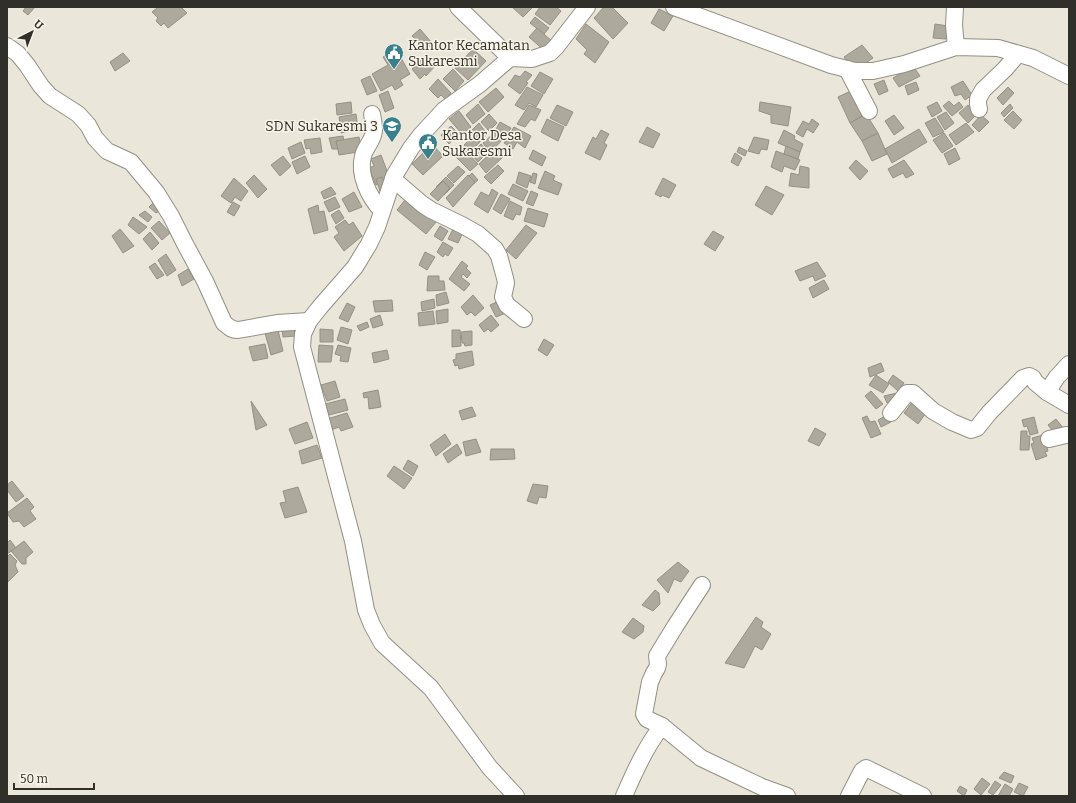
<svg xmlns="http://www.w3.org/2000/svg" width="1076" height="803" viewBox="0 0 1076 803" font-family="Bitter,serif">
  <rect width="100%" height="100%" fill="#ebe6da"/>
  <g fill="#ada99d" stroke="#949084">
    <path d="M26 7H35L28 15 23 11Z"/>
    <path d="M158 7H181L187 13 168 28 164 23 161 26 156 21 158 18 152 12Z"/>
    <path d="M512 7H533L523 17Z"/>
    <path d="M540 7H556L561 11 550 25 535 14Z"/>
    <path d="M604 7H612L628 23 613 39 594 18Z"/>
    <path d="M659 9 673 16 664 31 651 23Z"/>
    <path d="M535 17 549 28 544 34 530 23Z"/>
    <path d="M586 24 609 42 595 63 584 54 587 50 576 39Z"/>
    <path d="M935 24 948 26 946 39 933 38Z"/>
    <path d="M537 28 553 42 546 52 529 37Z"/>
    <path d="M420 29 432 43 426 50 412 36Z"/>
    <path d="M862 45 873 58 854 71 844 57Z"/>
    <path d="M396 49 410 74 400 80 403 85 395 90 392 85 381 91 372 74 388 65 383 57Z"/>
    <path d="M473 49 486 61 468 80 455 68Z"/>
    <path d="M123 53 130 61 115 71 110 62Z"/>
    <path d="M424 57 435 66 426 76 425 74 420 79 412 69Z"/>
    <path d="M913 66 920 76 899 87 893 78Z"/>
    <path d="M453 69 464 81 455 91 443 79Z"/>
    <path d="M525 71 532 75 526 82 528 83 520 94 508 85 515 75 520 77Z"/>
    <path d="M540 72 553 79 544 94 531 86Z"/>
    <path d="M370 76 377 91 367 95 361 80Z"/>
    <path d="M438 79 451 93 446 100 441 95 438 98 429 89Z"/>
    <path d="M884 80 888 91 879 95 874 84Z"/>
    <path d="M963 81 972 95 965 100 961 94 955 96 951 87Z"/>
    <path d="M916 82 919 90 908 95 905 86Z"/>
    <path d="M527 87 543 95 536 107 529 103 524 110 515 105Z"/>
    <path d="M1008 87 1014 93 1003 105 997 98Z"/>
    <path d="M496 88 504 97 488 112 479 102Z"/>
    <path d="M853 90 866 114 850 123 838 97Z"/>
    <path d="M388 91 394 108 385 112 379 95Z"/>
    <path d="M949 101 954 106 959 102 963 107 952 116 943 106Z"/>
    <path d="M351 102 352 113 337 115 336 104Z"/>
    <path d="M760 102 791 107 788 126 771 123V115L759 111Z"/>
    <path d="M937 102 942 111 932 117 927 107Z"/>
    <path d="M478 104 485 114 473 124 466 115Z"/>
    <path d="M1010 104 1013 108 1004 117 1001 113Z"/>
    <path d="M529 105 541 110 535 121 531 119 525 127 517 124Z"/>
    <path d="M557 105 573 112 566 126 550 118Z"/>
    <path d="M968 105 976 115 968 123 959 113Z"/>
    <path d="M459 111 471 127 462 134 449 119Z"/>
    <path d="M1013 111 1022 120 1014 129 1004 120Z"/>
    <path d="M946 112 954 123 945 130 937 117Z"/>
    <path d="M356 114 358 129 341 133 339 117Z"/>
    <path d="M489 114 497 123 489 131 481 122Z"/>
    <path d="M866 114 878 133 862 141 850 123Z"/>
    <path d="M894 115 904 128 894 135 885 121Z"/>
    <path d="M981 115 989 122 979 132 972 125Z"/>
    <path d="M935 118 944 132 933 137 925 123Z"/>
    <path d="M547 119 564 127 558 141 541 132Z"/>
    <path d="M812 119 819 124 813 133 807 129 803 137 796 133 803 121 809 124Z"/>
    <path d="M500 122 511 128 505 138 495 131Z"/>
    <path d="M479 123 487 134 480 142 471 131Z"/>
    <path d="M966 123 974 132 956 145 949 135Z"/>
    <path d="M451 126 458 133 449 144 441 135Z"/>
    <path d="M514 127 531 136 525 148 517 142 513 149 504 143Z"/>
    <path d="M647 127 660 134 653 148 639 142Z"/>
    <path d="M919 129 927 142 892 163 885 149Z"/>
    <path d="M601 130 609 134 604 143 607 145 600 160 585 153 593 137 596 139Z"/>
    <path d="M784 130 795 136 794 139 803 144 800 152 778 143Z"/>
    <path d="M495 132 502 140 490 153 483 143Z"/>
    <path d="M878 133 887 154 872 161 862 141Z"/>
    <path d="M944 133 953 146 942 153 933 140Z"/>
    <path d="M474 135 480 142 470 152 464 145Z"/>
    <path d="M343 136 346 151 339 152V149H332L329 138Z"/>
    <path d="M359 137 361 146 357 147 358 152 339 155 336 141Z"/>
    <path d="M754 137 769 140 767 150 761 149 759 154 748 151Z"/>
    <path d="M320 138 322 152 311 154 310 148 306 149 304 140Z"/>
    <path d="M301 142 305 153 292 159 288 148Z"/>
    <path d="M432 144 443 156 423 175 412 164Z"/>
    <path d="M481 144 488 152 478 162 471 154Z"/>
    <path d="M786 146 800 152 798 159 784 154Z"/>
    <path d="M739 147 747 151 745 156 737 152Z"/>
    <path d="M463 148 478 164 470 171 455 156Z"/>
    <path d="M496 148 504 156 486 173 479 164Z"/>
    <path d="M955 148 960 159 949 165 944 154Z"/>
    <path d="M533 150 546 157 542 166 529 159Z"/>
    <path d="M776 151 800 160 795 170 784 166 782 172 771 167Z"/>
    <path d="M735 153 742 158 738 166 731 162Z"/>
    <path d="M381 155 390 179 376 185 369 168 374 166 371 159Z"/>
    <path d="M283 156 291 166 280 176 271 165Z"/>
    <path d="M305 156 310 167 297 174 292 162Z"/>
    <path d="M856 160 868 171 860 180 849 168Z"/>
    <path d="M904 160 914 174 906 178 903 173 893 178 888 169Z"/>
    <path d="M498 165 504 171 491 184 484 177Z"/>
    <path d="M458 166 465 172 454 183 447 176Z"/>
    <path d="M800 166 809 168V188L789 186 791 173 799 175Z"/>
    <path d="M545 171 555 176 553 180 562 184 558 195 538 188Z"/>
    <path d="M519 172 531 176 527 188 516 183Z"/>
    <path d="M472 173 478 180 469 188 463 182Z"/>
    <path d="M533 173 537 174 535 184 530 182Z"/>
    <path d="M254 175 267 189 258 198 246 183Z"/>
    <path d="M468 175 475 182 453 207 446 198Z"/>
    <path d="M382 177 387 189 380 191 376 179Z"/>
    <path d="M446 177 454 185 444 195 436 187Z"/>
    <path d="M234 178 248 191 241 201 235 197 231 203 221 196Z"/>
    <path d="M663 178 676 185 669 198 662 195 661 197 655 194Z"/>
    <path d="M443 181 450 188 438 201 430 194Z"/>
    <path d="M513 184 528 191 523 201 508 194Z"/>
    <path d="M766 186 784 195 772 215 755 205Z"/>
    <path d="M331 187 336 194 324 199 321 192Z"/>
    <path d="M492 189 498 193 488 213 474 204 481 192 489 196Z"/>
    <path d="M531 191 538 194 533 206 526 203Z"/>
    <path d="M354 192 362 207 349 212 342 199Z"/>
    <path d="M501 194 510 199 501 214 493 209Z"/>
    <path d="M408 196 437 221 426 234 397 210Z"/>
    <path d="M335 197 340 207 329 212 324 202Z"/>
    <path d="M155 201 162 209 156 213 149 207Z"/>
    <path d="M510 201 522 207 520 215 516 214 513 220 504 216Z"/>
    <path d="M233 202 240 206 234 216 227 212Z"/>
    <path d="M318 205 319 212 324 211 328 230 314 234 308 209Z"/>
    <path d="M528 208 548 214 544 227 524 221Z"/>
    <path d="M339 210 344 218 336 224 331 215Z"/>
    <path d="M145 211 152 217 148 222 139 215Z"/>
    <path d="M133 217 147 227 139 234 128 225Z"/>
    <path d="M345 220 349 225 353 222 362 236 344 251 334 237 339 233 335 227Z"/>
    <path d="M159 221 170 233 162 240 151 228Z"/>
    <path d="M455 225 464 230 458 243 448 239Z"/>
    <path d="M526 225 537 233 516 259 506 250Z"/>
    <path d="M440 226 448 231 442 241 434 236Z"/>
    <path d="M120 229 134 246 123 253 112 236Z"/>
    <path d="M713 231 724 237 715 251 704 244Z"/>
    <path d="M150 232 159 243 152 250 143 239Z"/>
    <path d="M443 242 453 248 448 256 445 254 443 257 437 252Z"/>
    <path d="M425 252 435 257 427 270 419 265Z"/>
    <path d="M166 254 176 270 167 276 158 260Z"/>
    <path d="M462 261 468 266 466 268 471 273 467 278 463 274 461 277 470 284 464 291 449 279Z"/>
    <path d="M817 262 826 276 815 281 813 276 800 281 795 271Z"/>
    <path d="M155 263 164 275 157 279 149 267Z"/>
    <path d="M188 269 194 279 182 286 178 275Z"/>
    <path d="M428 276H439V281H444L445 290 427 291Z"/>
    <path d="M824 280 829 289 813 298 809 288Z"/>
    <path d="M446 292 449 303 437 306 436 295Z"/>
    <path d="M473 295 484 308 475 316 471 312 467 315 461 307Z"/>
    <path d="M434 299 435 308 422 311 421 302Z"/>
    <path d="M392 300 393 311 375 312 373 301Z"/>
    <path d="M499 301 506 313 496 317 490 305Z"/>
    <path d="M347 303 355 307 348 322 339 318Z"/>
    <path d="M448 309V322L437 324 436 311Z"/>
    <path d="M433 311 435 324 419 326 418 313Z"/>
    <path d="M380 315 383 325 373 328 370 319Z"/>
    <path d="M491 315 499 325 491 332 488 329 484 332 479 325Z"/>
    <path d="M367 322 369 327 360 331 357 326Z"/>
    <path d="M341 327 352 330 348 344 337 340Z"/>
    <path d="M294 328 296 336 283 337 282 329Z"/>
    <path d="M320 329 333 330V342H320Z"/>
    <path d="M278 330 283 351 271 355 265 333Z"/>
    <path d="M452 330H460L461 346 452 347Z"/>
    <path d="M472 331V345L465 346 464 343H462L461 332Z"/>
    <path d="M544 339 554 345 547 356 538 350Z"/>
    <path d="M265 344 268 358 253 361 249 347Z"/>
    <path d="M319 345 333 346 331 362H318Z"/>
    <path d="M338 345 351 348 348 362 340 361 341 356 335 354Z"/>
    <path d="M387 350 389 359 374 363 372 353Z"/>
    <path d="M472 351 474 365 459 369 458 365 455 366 453 360 456 359V354Z"/>
    <path d="M881 363 884 371 870 377 868 368Z"/>
    <path d="M876 375 889 384 883 393 869 385Z"/>
    <path d="M893 375 904 383 898 391 888 382Z"/>
    <path d="M335 381 340 397 327 401 321 385Z"/>
    <path d="M378 390 381 407 369 409 368 397 364 398 363 393Z"/>
    <path d="M871 391 883 404 876 409 865 396Z"/>
    <path d="M897 393 899 399 887 403 884 396Z"/>
    <path d="M345 399 348 410 329 415 325 404Z"/>
    <path d="M914 400 928 410 918 424 904 413Z"/>
    <path d="M251 401 267 425 256 430Z"/>
    <path d="M472 407 476 416 462 420 459 411Z"/>
    <path d="M347 413 353 427 341 431 339 427 331 430 327 419Z"/>
    <path d="M887 415 891 422 881 427 878 420Z"/>
    <path d="M867 416 870 422 875 421 881 434 871 438 862 418Z"/>
    <path d="M1034 417 1038 433 1030 435 1027 426 1024 427 1022 420Z"/>
    <path d="M1056 419 1064 429 1056 435 1048 425Z"/>
    <path d="M307 422 313 438 295 444 289 429Z"/>
    <path d="M815 428 826 434 819 446 808 441Z"/>
    <path d="M1021 431H1027V436H1030L1029 450H1020Z"/>
    <path d="M445 434 451 444 436 456 430 445Z"/>
    <path d="M1043 435 1048 451 1045 452 1047 456 1036 460 1031 444 1034 443 1032 438Z"/>
    <path d="M476 439 481 452 466 456 463 442Z"/>
    <path d="M457 444 462 453 448 463 443 454Z"/>
    <path d="M317 445 322 458 302 464 299 451Z"/>
    <path d="M491 449H514L515 459 490 460Z"/>
    <path d="M408 460 418 466 413 476 403 469Z"/>
    <path d="M394 466 412 478 404 489 387 476Z"/>
    <path d="M12 481 24 496 16 502 7 490V485Z"/>
    <path d="M533 484 548 486 546 498 539 497 537 504 527 501Z"/>
    <path d="M298 487 307 512 285 518 280 503 286 502 283 491Z"/>
    <path d="M27 498 34 507 30 511 36 519 24 527 19 521 13 522 7 513Z"/>
    <path d="M10 540 16 548 7 554V543Z"/>
    <path d="M24 541 33 552 26 558V564H22L11 551Z"/>
    <path d="M10 554 17 561 15 565 18 572 7 583V557Z"/>
    <path d="M678 562 689 571 681 582 674 579 668 593 657 580Z"/>
    <path d="M655 590 659 593 660 604 653 611 642 605Z"/>
    <path d="M756 617 763 622 761 627 771 634 762 650 755 646 744 668 725 663Z"/>
    <path d="M633 618 644 626 643 632 634 639 622 632Z"/>
    <path d="M1004 772 1014 776 1011 783 999 778Z"/>
    <path d="M982 778 990 784 981 795 974 789Z"/>
    <path d="M995 781 1001 785 993 795 988 792Z"/>
    <path d="M1019 783 1028 787 1023 796 1014 792Z"/>
    <path d="M1005 784 1013 789 1009 796H998Z"/>
    <path d="M960 786 967 790 964 796 957 791Z"/>
  </g>
  <g fill="none" stroke-linecap="round" stroke-linejoin="round">
    <g stroke="#938f83" stroke-width="18">
      <g id="minor">
        <path d="M458 7 500 48 510 58"/>
        <path d="M674 7 831 65 855 71H873L904 64 956 47 998 48 1033 58 1069 76"/>
        <path d="M955 7 954 25 956 47"/>
        <path d="M7 46 18 54 27 65 41 86 50 96 78 114 88 125 95 138 107 151 131 162 156 192 171 216 185 244 205 281 224 323C229 327 231 330 238 330L277 323 309 321"/>
        <path d="M847 69 869 111"/>
        <path d="M979 109 978 104V99L983 90 1005 69 1018 54"/>
        <path d="M372 114C373 119 374 125 374 130 374 140 365 147 363 156 358 175 369 197 382 211"/>
        <path d="M393 179 422 204 431 210 462 225 478 234 495 249 499 256 505 278 506 283 503 297 507 305 524 319"/>
        <path d="M1047 392 1057 377 1069 364"/>
        <path d="M891 413 907 393H913L933 411 952 422 971 430 977 428 989 413 1023 378 1029 376 1033 378 1035 382 1047 392 1069 405"/>
        <path d="M1049 439 1066 435"/>
        <path d="M662 726 647 719 644 714 650 682 654 673 657 668 658 664 657 656 676 625 702 585"/>
        <path d="M516 796 490 768 431 688 382 643 372 625 366 610 353 541 302 347 303 334 309 321 320 307 355 267 369 244 377 227 394 176 411 148 421 135 444 110 480 84 510 58 532 59 550 53 556 47 587 7"/>
        <path d="M624 796C634 773 646 746 662 726L701 758 762 787 787 796"/>
        <path d="M849 796 862 771 866 768 923 796"/>
      </g>
    </g>
    <use href="#minor" stroke="#fff" stroke-width="16"/>
  </g>
  <defs>
    <g id="civic-pin" transform="scale(1)"><path d="M0 17L-7.5 6A9.5 9.5 0 1 1 7.5 6Z" fill="#3a7f8c" stroke="#f8f3e7"/><path d="M-.6-6.5H3V-4.5H.6V-3L4-1V1h2V6H-6V1h2V-1L-.6-3ZM-1.2 2.5V6h2.4V2.5Z" fill="#fff"/></g>
    <g id="school-pin" transform="scale(1)"><path d="M0 17L-7.5 6A9.5 9.5 0 1 1 7.5 6Z" fill="#3a7f8c" stroke="#f8f3e7"/><path d="M0-5L7-2L0 1L-7-2ZM-4 1L0 2.5L4 1V4Q0 6-4 4Z" fill="#fff"/></g>
  </defs>
  <g fill-rule="evenodd">
    <use href="#civic-pin" x="394" y="53"/>
    <use href="#school-pin" x="392" y="126"/>
    <use href="#civic-pin" x="428" y="143"/>
  </g>
  <g text-anchor="middle" stroke-width="3" stroke-linejoin="round" paint-order="stroke">
    <g font-size="14" fill="#312f2a" stroke="#f8f3e7" text-anchor="start">
      <text x="408" y="50">Kantor Kecamatan<tspan x="408" dy="16">Sukaresmi</tspan></text>
      <text x="378" y="131" text-anchor="end">SDN Sukaresmi 3</text>
      <text x="442" y="140">Kantor Desa<tspan x="442" dy="16">Sukaresmi</tspan></text>
    </g>
  </g>
  <rect width="1076" height="803" fill="none" stroke="#312f2a" stroke-width="16"/>
  <g transform="translate(32 32) rotate(42)" stroke="#f8f3e7" stroke-width="3" paint-order="stroke">
  <path d="M0-3L7 15L0 10L-7 15Z" fill="#312f2a"/>
  <text y="-6" font-size="11" font-weight="bold" text-anchor="middle" fill="#312f2a">U</text>
  </g>
  <path d="M14 783v6h80v-6" fill="none" stroke="#312f2a" stroke-width="2"/>
  <text x="20" y="783" font-size="12" fill="#312f2a" stroke="#f8f3e7" stroke-width="3" paint-order="stroke">50 m</text>
</svg>
